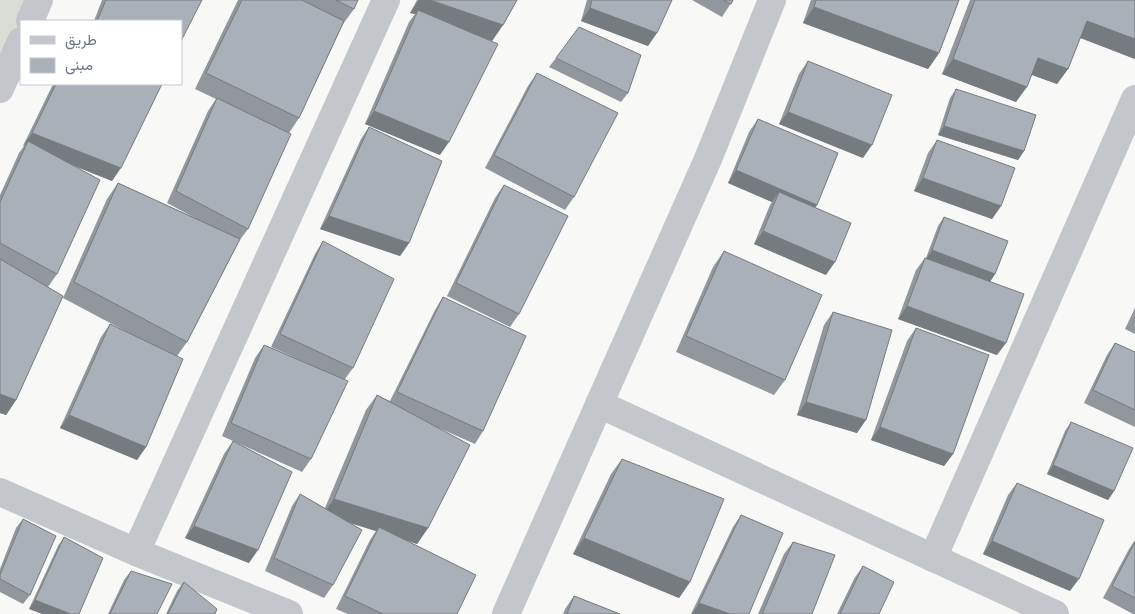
<svg xmlns="http://www.w3.org/2000/svg" width="1135" height="614" viewBox="0 0 1135 614" font-family="'PT Sans',Vazirmatn,sans-serif">
  <rect width="100%" height="100%" fill="#f8f9f6"/>
  <path fill="#d8ded6" d="M0 0H39L0 88Z"/>
  <g fill="none" stroke-linecap="round" stroke-linejoin="round">
    <g stroke="#c3c6ca" stroke-width="28">
      <path d="M30 21 39 0"/>
      <path d="M0 89 21 41"/>
      <path d="M599 404 1055 614"/>
      <path d="M0 492 136 552 289 614"/>
      <path d="M136 552 386 0"/>
      <path d="M933 558 1135 99"/>
      <path d="M506 614 708 159 772 0"/>
    </g>
  </g>
  <g fill="#91979d">
    <path d="M102 0H202L181 21H94Z"/>
    <path d="M238 0H358L354 9 343 24 299 118 289 133 248 229 239 241 187 342 177 356 146 447 137 460 60 428 101 337 110 324 146 342 63 298 107 199 118 183 197 219 167 203 208 111 216 99 195 89Z"/>
    <path d="M417 0H517L503 25 492 41 480 36 440 155 365 124 409 22 415 14 410 13Z"/>
    <path d="M587 0H672L648 46 581 21Z"/>
    <path d="M692 0H733L722 17Z"/>
    <path d="M811 0H959L939 53 928 69 803 23Z"/>
    <path d="M970 0H1135V59L1080 38 1068 69 1057 84 1032 75 1016 102 942 74Z"/>
    <path d="M556 58 628 93 621 102 549 67Z"/>
    <path d="M808 61 863 158 779 124 799 74Z"/>
    <path d="M537 73 574 197 565 210 485 168 528 86Z"/>
    <path d="M53 84H162L112 181 72 165 57 274 48 287 37 281 16 400 6 415 0 413V195L19 153 24 146H23Z"/>
    <path d="M956 89 1024 151 1018 160 938 135 950 98Z"/>
    <path d="M758 119 817 205 815 207 826 275 754 244 770 205 772 202 728 183 749 132Z"/>
    <path d="M369 127 409 243 400 256 320 229 361 139Z"/>
    <path d="M937 140 1001 206 992 219 914 191 928 153Z"/>
    <path d="M504 185 519 314 510 327 447 296 495 198Z"/>
    <path d="M944 217 995 274 990 282 997 355 898 319 916 270 925 258H926L938 226Z"/>
    <path d="M323 241 353 368 345 379 311 459 302 472 222 436 255 358 264 345 307 363 271 347 315 254Z"/>
    <path d="M724 251 785 380 774 395 676 352 713 267Z"/>
    <path d="M443 297 483 431 475 444 439 428 428 528 417 544 406 540 457 614H348L336 609 370 540 376 531 349 523 333 585 324 598 265 571 292 506 300 494 325 508 366 410 377 395 390 401 435 310Z"/>
    <path d="M1135 308V334L1125 329Z"/>
    <path d="M833 312 857 433 797 415 824 325Z"/>
    <path d="M916 328 953 454 944 466 871 440 907 341Z"/>
    <path d="M1115 343 1135 352V427L1084 403 1107 355Z"/>
    <path d="M1071 422 1114 491 1108 500 1047 474 1065 431Z"/>
    <path d="M233 441 249 563 185 538 224 454Z"/>
    <path d="M622 459 690 582 679 598 573 554 611 474Z"/>
    <path d="M1017 483 1070 591 983 554 1008 495Z"/>
    <path d="M741 515 749 614H691L733 527Z"/>
    <path d="M23 519 30 595 23 604 0 592V569L16 528Z"/>
    <path d="M64 537 103 558 29 609 58 546Z"/>
    <path d="M1135 540V614H1133L1103 598 1129 549Z"/>
    <path d="M793 542 812 614H758L784 554Z"/>
    <path d="M863 566 879 614H837L854 579Z"/>
    <path d="M131 571 157 614H108L124 580Z"/>
    <path d="M184 582 215 614H166L177 591Z"/>
    <path d="M574 596 620 614H563L565 609Z"/>
  </g>
  <g fill="#767b80">
    <path d="M419 0H430L503 25 492 41 416 15 418 10 415 14 410 13Z"/>
    <path d="M814 7 939 53 928 69 803 23Z"/>
    <path d="M590 8 657 33 648 46 581 21Z"/>
    <path d="M1087 21 1135 39V59L1076 36Z"/>
    <path d="M1038 58 1068 69 1057 84 1027 73Z"/>
    <path d="M953 59 1027 87 1016 102 942 74Z"/>
    <path d="M374 111 449 142 440 155 365 124Z"/>
    <path d="M788 112 872 145 863 158 779 124Z"/>
    <path d="M944 126 1024 151 1018 160 938 135Z"/>
    <path d="M32 133 121 168 112 181 25 146 28 141 23 146Z"/>
    <path d="M736 170 817 205 808 217 779 192 772 202 728 183Z"/>
    <path d="M923 178 1001 206 992 219 914 191Z"/>
    <path d="M329 216 409 243 400 256 320 229Z"/>
    <path d="M763 231 835 262 826 275 754 244Z"/>
    <path d="M932 250 995 274 989 283 926 259Z"/>
    <path d="M907 306 1006 343 997 355 898 319Z"/>
    <path d="M0 394 16 400 6 415 0 413Z"/>
    <path d="M806 402 866 420 857 433 797 415Z"/>
    <path d="M69 415 146 447 137 460 60 428Z"/>
    <path d="M880 427 953 454 944 466 871 440Z"/>
    <path d="M1053 465 1114 491 1108 500 1047 474Z"/>
    <path d="M334 499 428 528 417 544 377 531 379 527 376 531 323 514Z"/>
    <path d="M194 526 258 550 249 563 185 538Z"/>
    <path d="M584 538 690 582 679 598 573 554Z"/>
    <path d="M992 541 1079 579 1070 591 983 554Z"/>
    <path d="M35 600 71 614H42L29 609Z"/>
    <path d="M699 603 730 614H692Z"/>
  </g>
  <g fill="#a9b0b7" stroke="#767b80">
    <path d="M106 0H202L181 41V21H97Z"/>
    <path d="M242 0H302L344 21 299 118 206 73Z"/>
    <path d="M336 0H358L354 9Z"/>
    <path d="M430 0H517L503 25Z"/>
    <path d="M592 0H672L657 33 590 8Z"/>
    <path d="M723 0H733L731 4Z"/>
    <path d="M816 0H959L939 53 814 7Z"/>
    <path d="M975 0H1135V39L1087 21 1068 69 1038 58 1027 87 953 59Z"/>
    <path d="M418 10 498 44 449 142 374 111Z"/>
    <path d="M579 27 641 55 628 93 556 58Z"/>
    <path d="M808 61 892 95 872 145 788 112Z"/>
    <path d="M537 73 618 113 574 197 494 155Z"/>
    <path d="M56 84H162L121 168 32 133Z"/>
    <path d="M956 89 1036 115 1024 151 944 126Z"/>
    <path d="M217 98 291 134 248 229 176 191Z"/>
    <path d="M758 119 838 153 817 205 736 170Z"/>
    <path d="M369 127 442 161 409 243 329 216Z"/>
    <path d="M937 140 1015 168 1001 206 923 178Z"/>
    <path d="M28 141 100 180 57 274 0 243V202Z"/>
    <path d="M118 183 240 239 187 342 74 282Z"/>
    <path d="M504 185 568 216 519 314 456 283Z"/>
    <path d="M779 192 851 223 835 262 763 231Z"/>
    <path d="M944 217 1008 241 995 274 932 250Z"/>
    <path d="M323 241 394 279 353 368 280 334Z"/>
    <path d="M724 251 822 295 785 380 686 336Z"/>
    <path d="M925 258 1024 294 1006 343 907 306Z"/>
    <path d="M0 259 63 296 16 400 0 394Z"/>
    <path d="M443 297 526 336 483 431 397 392Z"/>
    <path d="M833 312 892 330 866 420 806 402Z"/>
    <path d="M110 324 183 359 146 447 69 415Z"/>
    <path d="M916 328 989 355 953 454 880 427Z"/>
    <path d="M1115 343 1135 352V410L1093 390Z"/>
    <path d="M264 345 348 381 311 459 231 423Z"/>
    <path d="M377 395 470 445 428 528 334 499Z"/>
    <path d="M1071 422 1133 448 1114 491 1053 465Z"/>
    <path d="M233 441 292 472 258 550 194 526Z"/>
    <path d="M622 459 724 499 690 582 584 538Z"/>
    <path d="M1017 483 1104 520 1079 579 992 541Z"/>
    <path d="M300 494 362 530 333 585 274 558Z"/>
    <path d="M741 515 783 533 749 614H730L699 603Z"/>
    <path d="M23 519 56 536 30 595 0 579V575Z"/>
    <path d="M379 527 476 575 457 614H383L345 596Z"/>
    <path d="M64 537 103 558 79 614H71L35 600Z"/>
    <path d="M793 542 835 555 812 614H762Z"/>
    <path d="M1135 542V598L1112 586Z"/>
    <path d="M863 566 894 582 879 614H840Z"/>
    <path d="M131 571 172 584 157 614H110Z"/>
    <path d="M184 582 217 609 215 614H168Z"/>
    <path d="M574 596 620 614H567Z"/>
  </g>
  <rect x="20" y="20" width="162" height="65" fill="#ffffff" stroke="#c3c8cf"/>
  <rect x="30" y="36" width="25" height="8" fill="#c3c6ca" stroke="#c3c8cf"/>
  <text x="65" y="45" font-size="15" fill="#697686">طريق</text>
  <rect x="30" y="58" width="25" height="15" fill="#a9b0b7" stroke="#c3c8cf"/>
  <text x="65" y="70" font-size="15" fill="#697686">مبنى</text>
</svg>
